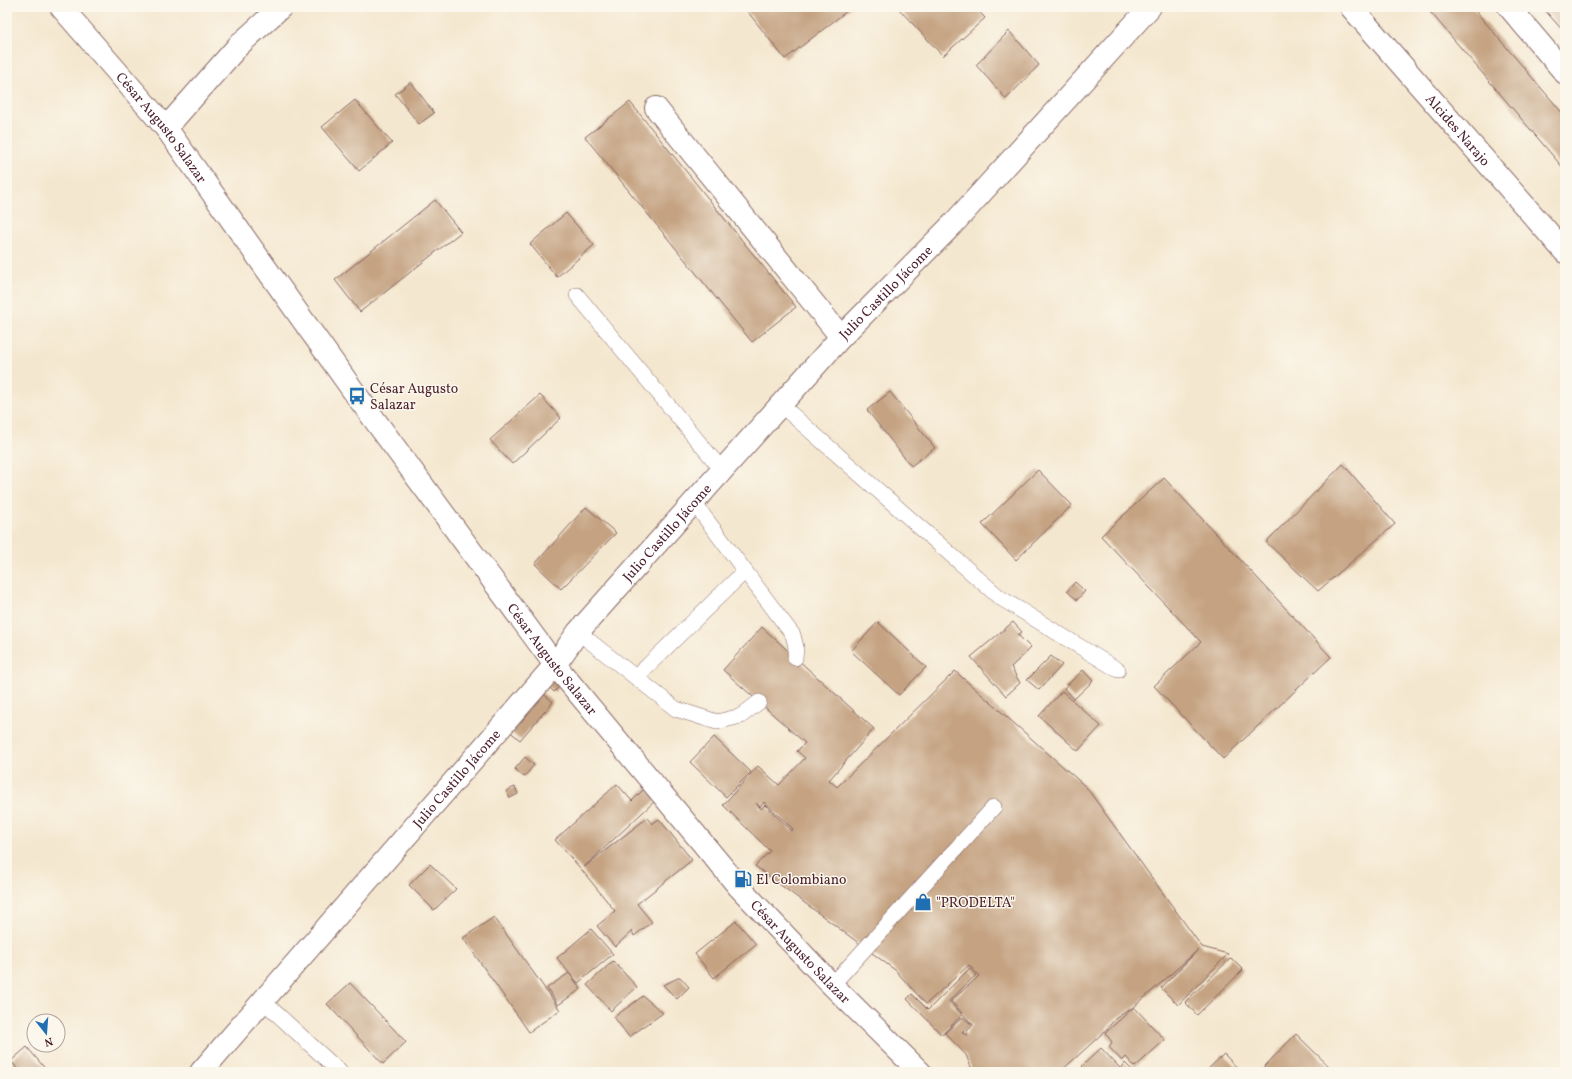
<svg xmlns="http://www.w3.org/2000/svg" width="1572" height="1079" viewBox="0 0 1572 1079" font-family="Vollkorn,serif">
  <rect width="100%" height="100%" fill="#fbf7ec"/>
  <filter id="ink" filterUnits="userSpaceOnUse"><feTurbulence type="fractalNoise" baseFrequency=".025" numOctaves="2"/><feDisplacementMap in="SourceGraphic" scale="8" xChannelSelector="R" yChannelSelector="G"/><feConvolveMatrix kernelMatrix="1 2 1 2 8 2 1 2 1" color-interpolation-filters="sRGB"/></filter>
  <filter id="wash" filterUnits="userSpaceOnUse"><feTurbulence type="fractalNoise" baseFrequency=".012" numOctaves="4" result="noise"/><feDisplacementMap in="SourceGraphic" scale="16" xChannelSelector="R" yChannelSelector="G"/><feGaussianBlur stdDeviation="0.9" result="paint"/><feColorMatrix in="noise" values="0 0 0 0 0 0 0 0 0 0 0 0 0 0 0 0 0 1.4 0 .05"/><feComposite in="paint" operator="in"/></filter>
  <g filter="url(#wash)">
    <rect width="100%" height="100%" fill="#f4e7cf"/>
    <g id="blocks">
      <g fill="#c5a382" fill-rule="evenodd">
        <path d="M744 7H852L785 59Z"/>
        <path d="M897 7H975L985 18 943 56Z"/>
        <path d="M1426 7H1472L1565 116V170Z"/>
        <path d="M1542 7H1565V33Z"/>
        <path d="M1009 31 1039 65 1006 99 976 65Z"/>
        <path d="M411 82 434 113 419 124 395 94Z"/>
        <path d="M355 100 392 143 359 171 322 127Z"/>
        <path d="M630 102 796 307 752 342 585 137Z"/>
        <path d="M435 200 461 232 360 312 335 280Z"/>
        <path d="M566 213 594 245 557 277 530 244Z"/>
        <path d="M890 392 935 448 911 466 867 410Z"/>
        <path d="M540 395 561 418 512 464 490 440Z"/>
        <path d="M1343 464 1395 524 1318 591 1266 542Z"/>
        <path d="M1038 470 1072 505 1016 560 982 524Z"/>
        <path d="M1164 478 1331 657 1223 759 1154 686 1201 642 1101 536Z"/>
        <path d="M586 507 616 533 561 589 535 564Z"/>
        <path d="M1075 582 1085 591 1077 600 1067 591Z"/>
        <path d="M878 622 926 667 899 695 851 651Z"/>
        <path d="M1013 622 1022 632 1018 635 1031 648 1011 667 1020 683 1006 696 971 657Z"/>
        <path d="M762 627 874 729 829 780 837 787 955 671 1086 787 1202 947 1228 954 1178 1005 1161 988 1198 950 1134 1007 1116 1018 1104 1032 1060 1072H973L966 1055 945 1033 963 1017 971 1024 962 1032 967 1036V1031L973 1025 951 1001 979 976 969 965 926 1004 895 970 755 866 770 851 723 805 758 766 779 785 805 758 797 751 805 743 723 670ZM764 802 793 829 792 831 765 805 761 809 756 803 760 807Z"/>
        <path d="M1051 656 1062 665 1039 690 1027 680Z"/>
        <path d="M1083 670 1093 681 1074 699 1064 688Z"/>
        <path d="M554 676 562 684 554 692 546 684Z"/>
        <path d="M540 691 553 702 520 740 507 729Z"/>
        <path d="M1062 691 1101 726 1078 751 1039 716Z"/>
        <path d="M714 737 751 772 726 797 690 762Z"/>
        <path d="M525 757 534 765 524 777 515 769Z"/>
        <path d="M617 784 632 801 646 787 657 799 584 867 647 818 652 824 659 819 692 860 637 904 652 922 634 936 632 931 615 947 597 926 615 911 581 869 555 840Z"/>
        <path d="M515 787 518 794 510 798 506 791Z"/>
        <path d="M430 864 456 889 434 910 409 885Z"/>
        <path d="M494 917 560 1010 529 1032 463 938Z"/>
        <path d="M736 921 756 944 714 978 695 954Z"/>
        <path d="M591 929 613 954 578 983 569 973 581 989 558 1005 547 988 569 973 557 958Z"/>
        <path d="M1231 958 1243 970 1197 1015 1185 1002Z"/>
        <path d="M613 961 637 987 611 1011 587 985Z"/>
        <path d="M970 968 976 975 949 1001 962 1015 942 1035 907 999 912 994 928 1010Z"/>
        <path d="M680 977 689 987 677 999 663 985Z"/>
        <path d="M350 983 406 1042 383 1064 327 1004Z"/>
        <path d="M643 996 663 1013 629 1037 614 1017Z"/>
        <path d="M1134 1007 1165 1040 1135 1067 1126 1057 1122 1061 1109 1047 1112 1042 1105 1033Z"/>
        <path d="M1296 1034 1335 1072H1265L1262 1069Z"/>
        <path d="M27 1047 48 1072H20L11 1061Z"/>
        <path d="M1101 1048 1121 1069 1125 1063 1134 1072H1088L1082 1066Z"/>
        <path d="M1224 1054 1241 1072H1205Z"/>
      </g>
    </g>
  </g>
  <g filter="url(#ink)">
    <use href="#blocks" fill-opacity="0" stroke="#866564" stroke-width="1"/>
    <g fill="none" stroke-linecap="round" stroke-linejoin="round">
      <g stroke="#866564" stroke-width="16">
        <g id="service">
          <path d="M577 295 722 470"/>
          <path d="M781 405 999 597 1118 670"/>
          <path d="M694 503 793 635 796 647 795 658"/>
          <path d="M578 632 676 709 717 722 741 716 759 702"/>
          <path d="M636 677 745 571"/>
          <path d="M832 985 994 807"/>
          <path d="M263 1001 340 1072"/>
        </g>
      </g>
      <g stroke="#866564" stroke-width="24">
        <g id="minor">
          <path id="s1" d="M61 7 166 128 357 396 555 665 739 887 832 985 920 1072"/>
          <path id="s2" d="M1351 7 1565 252"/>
          <path d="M1509 7 1565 73"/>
          <path d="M656 108 841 337"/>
          <path d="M166 128 239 45 281 7"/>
        </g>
      </g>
      <g stroke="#866564" stroke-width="24">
        <g id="secondary">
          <path id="s3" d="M201 1072 555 665 578 632 841 337 953 224 1150 7"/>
        </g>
      </g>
      <use href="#service" stroke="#fff" stroke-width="15"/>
      <use href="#minor" stroke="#fff" stroke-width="22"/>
      <use href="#secondary" stroke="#fff" stroke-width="22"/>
    </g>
  </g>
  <defs>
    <g id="bus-bare" transform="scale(1.38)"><path d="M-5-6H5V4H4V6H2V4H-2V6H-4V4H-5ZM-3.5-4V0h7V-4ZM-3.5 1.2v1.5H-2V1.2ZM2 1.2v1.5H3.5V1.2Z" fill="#1f6fb2" stroke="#fbf7ec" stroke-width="2.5" paint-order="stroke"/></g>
    <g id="fuel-bare" transform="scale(1.38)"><path d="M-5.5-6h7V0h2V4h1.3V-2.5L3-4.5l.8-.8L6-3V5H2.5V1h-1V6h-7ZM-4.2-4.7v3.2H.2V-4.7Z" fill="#1f6fb2" stroke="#fbf7ec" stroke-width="2.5" paint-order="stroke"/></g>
    <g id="shop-bare" transform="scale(1.38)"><path d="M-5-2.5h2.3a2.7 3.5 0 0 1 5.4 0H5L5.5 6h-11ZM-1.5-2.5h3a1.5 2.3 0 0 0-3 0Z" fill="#1f6fb2" stroke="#fbf7ec" stroke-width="2.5" paint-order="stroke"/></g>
  </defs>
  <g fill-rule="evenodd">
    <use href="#bus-bare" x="357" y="396"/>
    <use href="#fuel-bare" x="743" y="879"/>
    <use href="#shop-bare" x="923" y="902"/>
  </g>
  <g text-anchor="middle" stroke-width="3" stroke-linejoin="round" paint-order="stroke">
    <g font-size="14" fill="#4a1f2b" stroke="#fbf7ec">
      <text dy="5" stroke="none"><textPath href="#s1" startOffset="157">César Augusto Salazar</textPath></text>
      <text dy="5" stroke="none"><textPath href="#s2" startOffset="163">Alcides Narajo</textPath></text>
      <text dy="5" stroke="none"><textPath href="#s3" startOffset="1038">Julio Castillo Jácome</textPath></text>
      <text dy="5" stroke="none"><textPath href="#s3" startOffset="713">Julio Castillo Jácome</textPath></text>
      <text dy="5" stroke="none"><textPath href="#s1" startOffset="817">César Augusto Salazar</textPath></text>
      <text dy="5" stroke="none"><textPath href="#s3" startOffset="389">Julio Castillo Jácome</textPath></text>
      <text dy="5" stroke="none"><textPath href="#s1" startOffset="1201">César Augusto Salazar</textPath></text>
    </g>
    <g font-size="14" fill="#4a1f2b" stroke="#fbf7ec" text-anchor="start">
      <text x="370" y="393">César Augusto<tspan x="370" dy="16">Salazar</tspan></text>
      <text x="756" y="884">El Colombiano</text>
      <text x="936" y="907">"PRODELTA"</text>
    </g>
  </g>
  <rect width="1572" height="1079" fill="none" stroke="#fbf7ec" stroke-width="24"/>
  <g transform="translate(46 1033) rotate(163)"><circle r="19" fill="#fbf7ec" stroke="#b4a19f"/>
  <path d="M0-3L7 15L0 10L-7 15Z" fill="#1f6fb2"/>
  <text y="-6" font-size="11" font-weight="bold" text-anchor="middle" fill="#4a1f2b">N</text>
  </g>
</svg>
